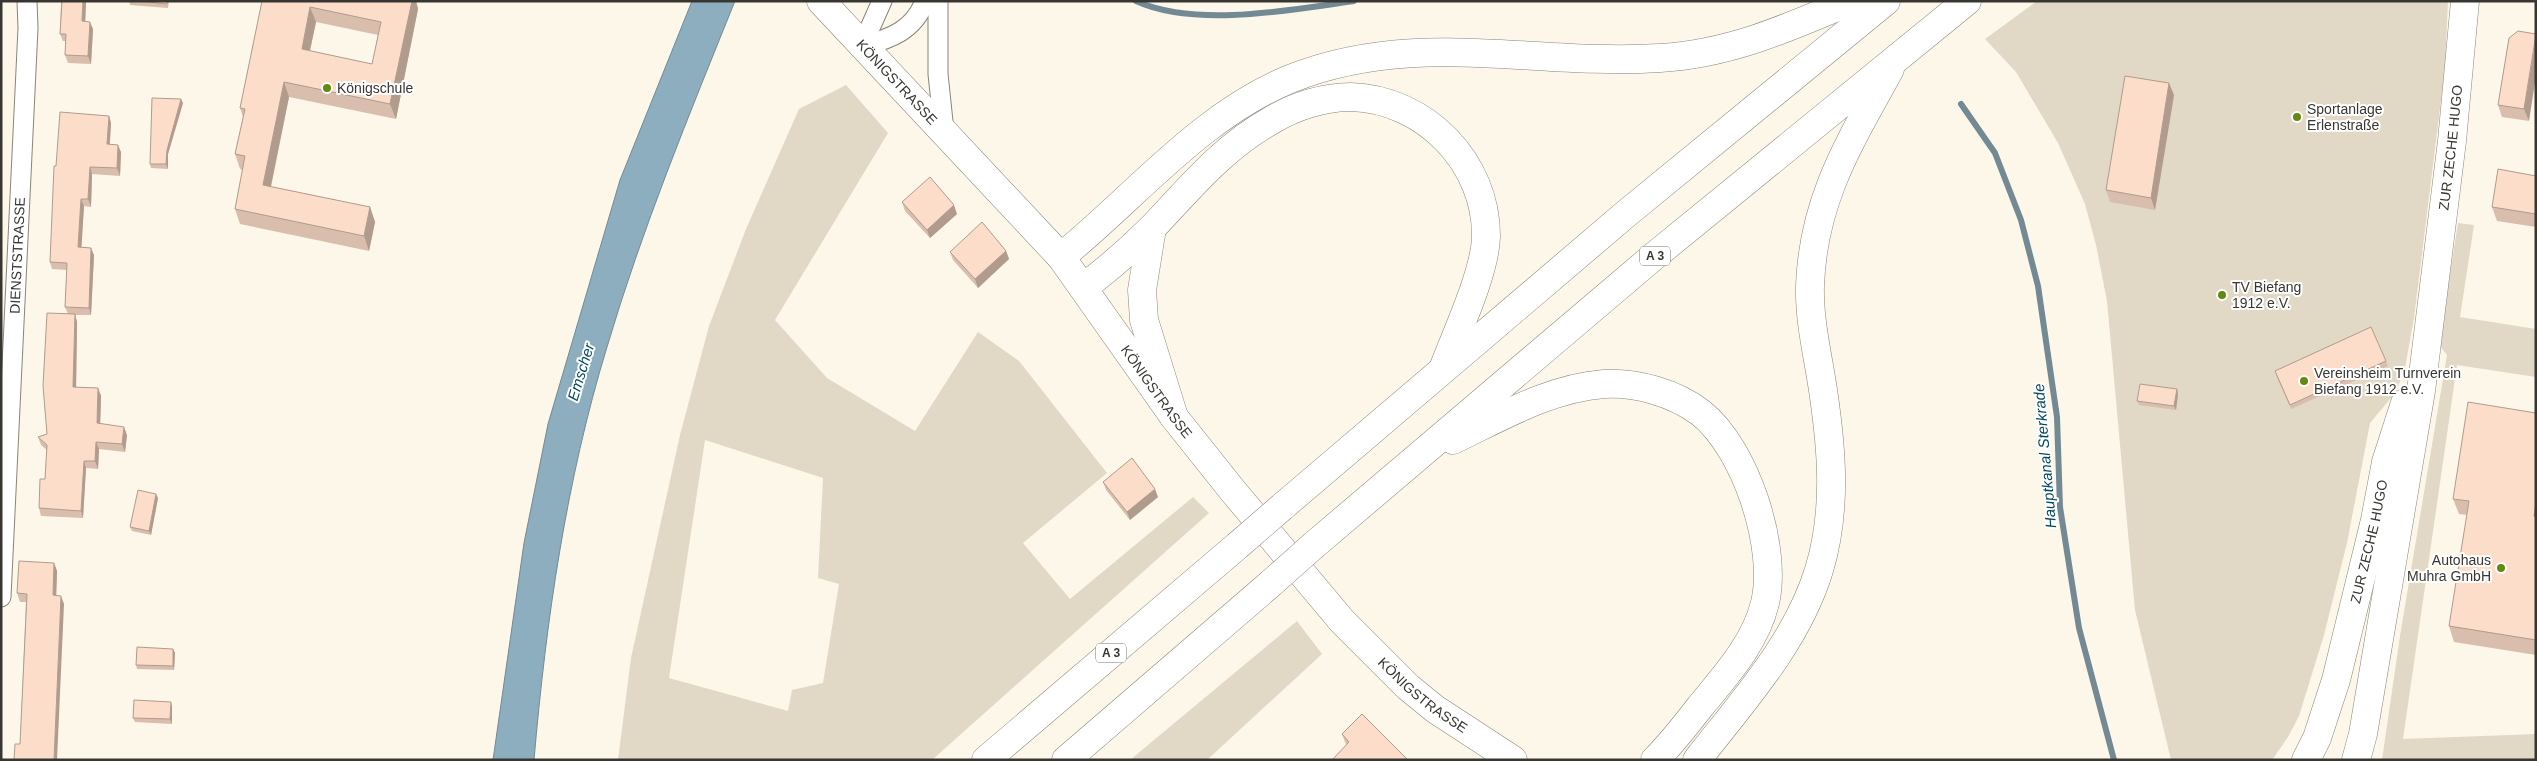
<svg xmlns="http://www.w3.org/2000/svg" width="2537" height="761" viewBox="0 0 2537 761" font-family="Helvetica,sans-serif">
  <rect width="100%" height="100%" fill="#fdf7ea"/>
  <g fill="#e1d8c5" fill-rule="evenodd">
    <path d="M2037 1H2448L2445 68 2414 318 2405 368 2396 392 2370 423 2347 543 2324 635 2299 716 2288 737 2272 760H2171L2135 610 2107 301 2096 245 2085 204 2058 143 2016 72 1985 39Z"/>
    <path d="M846 85 888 133 775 320 827 378 915 431 978 332 1019 361 1107 473 1023 543 1070 599 1193 497 1209 513 932 760H618L631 658 680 435 709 326 746 229 799 109ZM705 440 823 478 818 578 839 584 823 683 792 690 788 711 669 678Z"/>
    <path d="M2458 223 2474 225 2460 317 2536 329V377L2457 365 2403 739 2536 734V760H2382L2400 636 2447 355 2439 345Z"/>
    <path d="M1297 621 1322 654 1207 760H1130Z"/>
  </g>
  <path fill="#8caebe" stroke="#738a94" d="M692 1H735C689 115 642 229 607 347 566 481 546 621 534 760H493L524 543 548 424 620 180Z"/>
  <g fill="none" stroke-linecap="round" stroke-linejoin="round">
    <g stroke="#738a94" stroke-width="6">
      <path d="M1136 1C1195 28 1291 10 1354 1"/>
      <path d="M1961 104 1995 153 2021 220 2038 286 2057 417 2060 507 2079 628 2114 760"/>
    </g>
    <g stroke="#8a8579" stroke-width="21">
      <g id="street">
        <path d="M938 1V74L944 131"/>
        <path d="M862 46C891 39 914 30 925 1"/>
        <path d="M862 46 882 1"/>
        <path id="s1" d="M1 597 28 28 27 1"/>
      </g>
    </g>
    <g stroke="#8a8579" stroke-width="29">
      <g id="secondary">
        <path id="s2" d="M821 1 1061 257 1174 417 1233 491 1342 621 1408 687 1435 709 1513 760"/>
        <path id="s3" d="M2306 760 2317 738 2336 680 2375 520 2386 462 2405 403"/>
        <path id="s4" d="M2356 760 2363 734 2421 391 2452 141 2465 1"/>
      </g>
    </g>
    <g stroke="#8a8579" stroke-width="29">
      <g id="highway">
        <path d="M1152 228 1142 290 1144 320 1174 417"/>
        <path d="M1061 257C1135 197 1200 116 1290 79 1414 29 1532 66 1660 58 1729 54 1788 28 1851 1"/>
        <path d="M1084 287C1108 269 1131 249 1152 228 1191 187 1222 148 1272 120 1295 106 1324 97 1351 97 1425 99 1487 163 1486 237 1485 273 1456 334 1443 369"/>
        <path d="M1453 440C1501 417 1550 388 1604 384 1636 382 1675 393 1701 413 1746 449 1778 548 1765 603 1755 644 1725 676 1699 708 1685 726 1671 744 1655 760"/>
        <path d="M1282 507 1627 213 1886 1"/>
        <path d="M1314 545 1653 257 1967 1"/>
        <path d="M986 760 1237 546"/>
        <path d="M1066 760 1269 585"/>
        <path d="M1697 760C1743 701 1797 642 1819 570 1837 511 1832 450 1823 390 1818 356 1809 321 1810 286 1813 199 1850 142 1890 69"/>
      </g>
    </g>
    <use href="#street" stroke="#fff" stroke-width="19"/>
    <use href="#secondary" stroke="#fff" stroke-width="28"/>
    <use href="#highway" stroke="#fff" stroke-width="28"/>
    <g stroke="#8a8579" stroke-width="29" stroke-linecap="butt">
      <g id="highway-bridge">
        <path d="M1237 546 1282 507"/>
        <path d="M1269 585 1314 545"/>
      </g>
    </g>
    <use href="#highway-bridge" stroke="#fff" stroke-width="28"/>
  </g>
  <g fill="#d9bead" fill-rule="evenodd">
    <path d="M60 1H86L85 21 93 29 91 64 68 63 65 55 66 41H63L60 34 61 2Z"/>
    <path d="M129 1H169L168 8 130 5Z"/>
    <path d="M262 1H416L418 9 396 119 289 97 271 187 370 207 375 222 369 251 240 224 235 209 243 170 240 169 235 154 243 117 240 108ZM316 22 378 35 372 64 310 51Z"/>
    <path d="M2509 38 2529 121 2502 117 2498 105Z"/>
    <path d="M2174 95 2155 210 2110 202 2106 190Z"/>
    <path d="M183 103 168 154V169L151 168 150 164Z"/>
    <path d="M109 116 111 123 110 144 121 152 120 176 92 174 91 207 84 206 81 247 94 255 91 315H75L77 322 76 387 98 388 101 396 100 424 127 435 125 452 99 449 98 469 86 468 83 518 41 516 39 508 45 479 47 450 41 445 38 437 47 434 68 314 65 307 67 270 52 269 50 262 56 166Z"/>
    <path d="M2536 176V227L2497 221 2492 207Z"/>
    <path d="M902 202 957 214 930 238 905 211Z"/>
    <path d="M1006 251 1009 259 978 288 953 260 950 252Z"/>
    <path d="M2386 361 2388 366 2291 409 2276 375Z"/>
    <path d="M2177 389 2178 394 2176 410 2139 405 2137 401Z"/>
    <path d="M2536 413V655L2454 642 2449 626 2467 515 2459 514 2453 499Z"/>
    <path d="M1103 482 1158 497 1130 520 1106 490Z"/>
    <path d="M158 498 151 535 132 531 130 527Z"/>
    <path d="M54 563 57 571 56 595 64 604 20 744 26 602H20L17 593Z"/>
    <path d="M173 649 175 653 174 670 137 669 136 665Z"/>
    <path d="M172 706V724L135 722 133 718Z"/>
    <path d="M1342 734 1408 760 1346 744 1345 742Z"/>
  </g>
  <g fill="#b09b8d">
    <path d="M83 1H86L85 29 82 21Z"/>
    <path d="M412 1H416L418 9 396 119 390 104Z"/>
    <path d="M310 7 316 22 307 64 302 49Z"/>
    <path d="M90 22 93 29 91 64 88 56Z"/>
    <path d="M2536 37V76L2529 121 2524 109Z"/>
    <path d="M284 82 289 97 268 200 263 185Z"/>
    <path d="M2169 83 2174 95 2155 210 2151 198Z"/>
    <path d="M181 99 183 103 168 154V169L166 164 167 150Z"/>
    <path d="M109 116 111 123 109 152 107 144Z"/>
    <path d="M118 145 121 152 120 176 117 168Z"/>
    <path d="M90 167 92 174 91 207 88 199Z"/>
    <path d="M81 199 84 206 81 255 78 247Z"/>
    <path d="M954 205 957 214 930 238 927 230Z"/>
    <path d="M370 207 375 222 369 251 364 236Z"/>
    <path d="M91 248 94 255 91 315 89 308Z"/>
    <path d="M1006 251 1009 259 978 288 975 279Z"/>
    <path d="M75 314 77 322 76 394 73 387Z"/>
    <path d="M98 388 101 396 100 431 97 423Z"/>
    <path d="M2177 389 2178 394 2176 410 2174 406Z"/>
    <path d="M124 427 127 435 125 452 122 444Z"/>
    <path d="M96 442 99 449 98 469 95 461Z"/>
    <path d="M84 461 86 468 83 518 81 511Z"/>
    <path d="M1155 489 1158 497 1130 520 1127 512Z"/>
    <path d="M156 494 158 498 151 535 149 531Z"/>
    <path d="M2536 502V522L2534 516Z"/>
    <path d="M54 563 57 571 56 604 53 595Z"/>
    <path d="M61 596 64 604 57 760H54Z"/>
    <path d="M173 649 175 653 174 670 173 666Z"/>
    <path d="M171 702 172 706V724L170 719Z"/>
  </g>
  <g fill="#fcddc9" stroke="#b09b8d" fill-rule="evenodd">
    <path d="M62 1H83L82 21 90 22 88 56 65 55 66 34H60Z"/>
    <path d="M139 1H167V4Z"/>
    <path d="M262 1H412L390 104 284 82 263 185 370 207 364 236 235 209 245 156 235 154 245 109 240 108ZM310 7 381 22 372 64 302 49Z"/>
    <path d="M2518 31 2536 34 2524 109 2498 105 2509 38Z"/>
    <path d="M2125 76 2169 83 2151 198 2106 190Z"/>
    <path d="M152 98 181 99 167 150 166 164H150Z"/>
    <path d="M60 112 109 116 107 144 118 145 117 168 90 167 88 199H81L78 247 91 248 89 308 65 307 67 263 50 262 54 166H56Z"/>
    <path d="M2498 169 2536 176V214L2492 207Z"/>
    <path d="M930 177 954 205 927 230 902 202Z"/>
    <path d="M982 222 1006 251 975 279 950 252Z"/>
    <path d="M47 313 75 314 73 387 98 388 97 423 124 427 122 444 96 442 95 461H84L81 511 39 508 40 479H45L47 445 38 437 47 434 43 386Z"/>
    <path d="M2371 327 2386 361 2290 405 2275 371Z"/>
    <path d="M2140 384 2177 389 2174 406 2137 401Z"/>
    <path d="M2468 402 2536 413V502L2534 516 2536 517V640L2449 626 2469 501 2453 499Z"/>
    <path d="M1132 458 1155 489 1127 512 1103 482Z"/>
    <path d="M138 490 156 494 149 531 130 527Z"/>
    <path d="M19 561 54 563 53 595 61 596 54 760H14L15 744H20L27 594 17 593Z"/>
    <path d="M137 647 173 649V666L136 665Z"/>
    <path d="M134 700 171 702 170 719 133 718Z"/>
    <path d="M1362 714 1408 760H1332L1349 742 1342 734Z"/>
  </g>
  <g fill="#638911" stroke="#fff" stroke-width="2">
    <circle cx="327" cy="88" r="5"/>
    <circle cx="2297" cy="117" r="5"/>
    <circle cx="2222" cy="295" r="5"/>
    <circle cx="2304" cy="381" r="5"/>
    <circle cx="2501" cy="568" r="5"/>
  </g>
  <g text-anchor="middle" stroke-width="4" stroke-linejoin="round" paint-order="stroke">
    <g fill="#fff" stroke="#74726f" stroke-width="1">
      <rect x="1640" y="246.5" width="30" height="19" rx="4"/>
      <rect x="1096" y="643.5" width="30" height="19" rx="4"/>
    </g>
    <g font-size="12" font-weight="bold" fill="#383631">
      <text x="1655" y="260">A 3</text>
      <text x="1111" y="657">A 3</text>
    </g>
    <g font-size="14" fill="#383631" stroke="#fff">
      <text dy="5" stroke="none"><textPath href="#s2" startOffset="111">KÖNIGSTRASSE</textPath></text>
      <text dy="5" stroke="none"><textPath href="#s4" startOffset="620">ZUR ZECHE HUGO</textPath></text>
      <text dy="5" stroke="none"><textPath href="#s1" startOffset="342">DIENSTSTRASSE</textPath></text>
      <text dy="5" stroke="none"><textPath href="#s2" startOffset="516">KÖNIGSTRASSE</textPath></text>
      <text dy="5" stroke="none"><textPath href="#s3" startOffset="228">ZUR ZECHE HUGO</textPath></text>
      <text dy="5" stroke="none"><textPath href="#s2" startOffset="921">KÖNIGSTRASSE</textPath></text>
    </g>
    <g font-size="14" fill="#383631" stroke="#fff" text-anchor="start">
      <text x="337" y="93">Königschule</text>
      <text x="2307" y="114">Sportanlage<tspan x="2307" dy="16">Erlenstraße</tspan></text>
      <text x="2232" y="292">TV Biefang<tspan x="2232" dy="16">1912 e.V.</tspan></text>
      <text x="2314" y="378">Vereinsheim Turnverein<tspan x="2314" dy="16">Biefang 1912 e.V.</tspan></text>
      <text x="2491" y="565" text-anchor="end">Autohaus<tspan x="2491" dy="16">Muhra GmbH</tspan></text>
    </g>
    <g font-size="15" font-style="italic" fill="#00485f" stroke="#fff">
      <text transform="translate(581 372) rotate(-73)" y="5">Emscher</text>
      <text transform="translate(2045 456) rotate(-95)" y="5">Hauptkanal Sterkrade</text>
    </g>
  </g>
  <rect width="2537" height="761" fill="none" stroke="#383631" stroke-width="5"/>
</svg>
